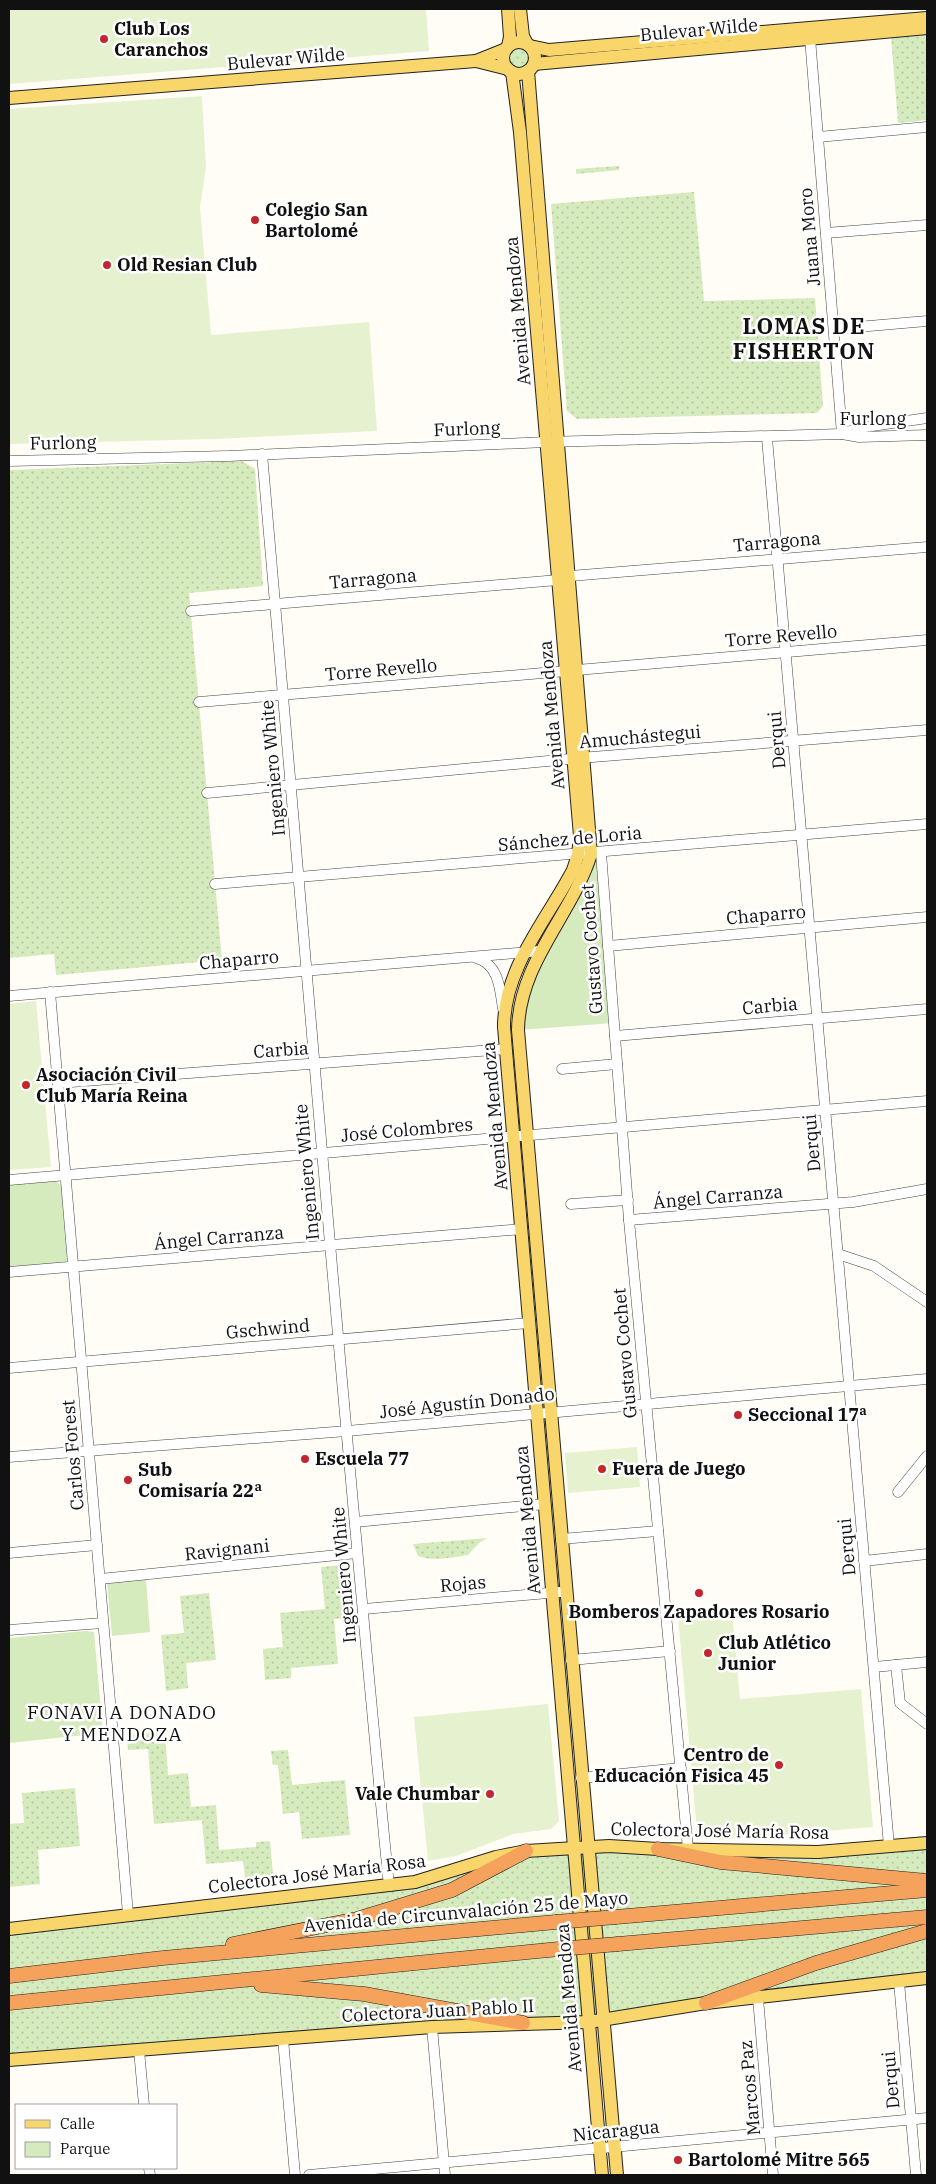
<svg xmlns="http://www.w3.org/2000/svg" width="936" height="2184" viewBox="0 0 936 2184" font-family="'IBM Plex Serif',serif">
  <defs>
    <pattern id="grass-dots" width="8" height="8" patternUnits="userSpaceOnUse" patternTransform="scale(1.25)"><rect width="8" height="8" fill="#d5ebbd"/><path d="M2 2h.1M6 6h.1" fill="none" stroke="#b6c8a1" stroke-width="1.8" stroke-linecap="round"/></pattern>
  </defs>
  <rect width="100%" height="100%" fill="#fffdf5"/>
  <g fill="url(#grass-dots)">
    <path d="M927 34V120L898 123 891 37Z"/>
    <circle cx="519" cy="58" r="11"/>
    <path d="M619 166V170L576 174V169Z"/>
    <path d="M694 192 704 301 815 298 823 406 817 413 577 419 567 411 551 204Z"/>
    <path d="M242 461 255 469 263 586 189 593 222 960 56 975 54 954 9 958V470Z"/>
    <path d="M487 1538 479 1543 468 1555C453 1557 433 1562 418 1556L413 1544Z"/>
    <path d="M342 1565 347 1618 334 1619 338 1664 291 1668V1678L265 1680 263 1649 283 1647 280 1613 325 1609 321 1567Z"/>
    <path d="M209 1593 216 1660 186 1663 188 1688 166 1691 161 1635 184 1633 180 1596Z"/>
    <path d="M165 1732 168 1775 188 1773 191 1807 216 1805 219 1850 256 1847V1842L270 1841 274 1885 246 1887 243 1861 206 1864 202 1820 154 1824 148 1749 128 1750 127 1735Z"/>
    <path d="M288 1750 292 1785 345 1780 350 1835 302 1839 299 1812 283 1814 278 1765H273L271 1751Z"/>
    <path d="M75 1788 80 1846 38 1850 40 1884 10 1887 9 1824 24 1823 22 1793Z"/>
    <path d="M927 1843V1978L603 2020 9 2060V1929L389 1886 526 1851 818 1852Z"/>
  </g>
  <g fill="#d5ebbd">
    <path d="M601 853 614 1023 518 1030V1016L591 854Z"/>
    <path d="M55 1181 61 1185 67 1260 64 1264 9 1270V1185Z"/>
    <path d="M146 1579 150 1632 112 1636 107 1582Z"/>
    <path d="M86 1631 94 1632 103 1733 9 1743V1638Z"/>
  </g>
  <g fill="#e6f2cf">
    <path d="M9 9H426L429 51 9 84Z"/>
    <path d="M202 96 206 168 200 207 211 335 369 322 377 431 215 439 9 444V109Z"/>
    <path d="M36 1001 51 1167 9 1170V1004Z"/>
    <path d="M637 1447 640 1487 568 1493 565 1453Z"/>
    <path d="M732 1612 740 1699 861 1689 873 1827 717 1840 697 1832 678 1616Z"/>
    <path d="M548 1704 559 1821 551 1829 513 1834 456 1856 428 1861 414 1717Z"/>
  </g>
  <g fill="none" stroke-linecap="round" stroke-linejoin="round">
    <g stroke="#444" stroke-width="11">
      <g id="minor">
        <path d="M810 38 842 434"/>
        <path d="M818 137 927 127"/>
        <path d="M826 233 927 225"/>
        <path d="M834 329 927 321"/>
        <path d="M843 434 858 428 927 418"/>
        <path d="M767 438 889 1846"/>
        <path d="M262 454C304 931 342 1409 389 1886"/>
        <path d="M9 461 229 456 546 442 842 434 859 437 927 435"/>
        <path d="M570 576 927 547"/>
        <path d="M191 611 558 580"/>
        <path d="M577 670 927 640"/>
        <path d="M199 702 566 671"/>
        <path d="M207 793 580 758 927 730"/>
        <path d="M601 853 629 1220 688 1849"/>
        <path d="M215 884 927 824"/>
        <path d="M608 946 927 917"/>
        <path d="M476 958C499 964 500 989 503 1009"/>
        <path d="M50 992 128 1914"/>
        <path d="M9 996 540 951"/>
        <path d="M615 1036 927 1009"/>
        <path d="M562 1069 617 1064"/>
        <path d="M58 1083 506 1049"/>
        <path d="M9 1180 927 1101"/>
        <path d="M571 1204 628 1200"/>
        <path d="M629 1220 853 1202 927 1189"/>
        <path d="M838 1254 874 1266 927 1302"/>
        <path d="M9 1272 522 1229"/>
        <path d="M9 1368 529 1323"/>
        <path d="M9 1457 347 1431 927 1379"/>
        <path d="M898 1492 927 1456"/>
        <path d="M355 1522 545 1504"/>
        <path d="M561 1539 658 1531"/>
        <path d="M9 1553 97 1545"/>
        <path d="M864 1561 927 1554"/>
        <path d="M100 1579 357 1553"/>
        <path d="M364 1609 560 1592"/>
        <path d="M9 1630 103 1623"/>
        <path d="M571 1660 670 1651"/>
        <path d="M896 1665 900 1703 927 1724"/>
        <path d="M874 1667 927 1662"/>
        <path d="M581 1778 681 1768"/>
        <path d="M899 1982 916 2175"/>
        <path d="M758 1998 773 2175"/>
        <path d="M432 2027 445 2175"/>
        <path d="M283 2039 295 2175"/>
        <path d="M139 2050 144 2105"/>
        <path d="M149 2168 150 2175"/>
        <path d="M309 2175 927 2118"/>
      </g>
    </g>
    <g stroke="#222" stroke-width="14">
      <g id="major">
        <path d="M520 9 523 36 527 44"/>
        <circle cx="519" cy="58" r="16"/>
        <path d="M508 46 510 37 508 9"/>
        <path d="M530 46 549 50 927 18"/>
        <path d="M476 61 508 69"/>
        <path d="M534 64 927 28"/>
        <path d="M528 71 591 854C572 915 519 962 518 1030L617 2175"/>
        <path d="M512 72 520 132 580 836 578 855 573 870C547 920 504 967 504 1027L602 2175"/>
        <path d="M9 98 476 61 506 49"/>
        <path d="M9 1929 415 1882 496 1857 526 1851 609 1846 658 1849 818 1852 927 1843"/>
        <path d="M9 2060 432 2027 589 2022 706 2003 927 1978"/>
      </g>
    </g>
    <g stroke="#222" stroke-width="15">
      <g id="highway">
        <path d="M658 1849 720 1862 927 1881"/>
        <path d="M616 1917 927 1890"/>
        <path d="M233 1944 357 1919 452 1890 526 1851"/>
        <path d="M618 1944 927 1917"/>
        <path d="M9 1976 163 1958 556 1922"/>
        <path d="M261 1985 364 1994 523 2023"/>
        <path d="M9 2003 559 1949"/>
        <path d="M706 2003 816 1963 927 1931"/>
      </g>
    </g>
    <use href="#minor" stroke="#fff" stroke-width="10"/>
    <use href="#major" stroke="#f9d66b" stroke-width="12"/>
    <use href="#highway" stroke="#f5a25d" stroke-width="14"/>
    <g stroke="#222" stroke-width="15" stroke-linecap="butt">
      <g id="highway-bridge">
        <path d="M556 1922 616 1917"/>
        <path d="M559 1949 618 1944"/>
      </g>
    </g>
    <use href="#highway-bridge" stroke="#f5a25d" stroke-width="14"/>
  </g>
  <g fill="#c4262e" stroke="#fff" stroke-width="2">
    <circle cx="104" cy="39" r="5"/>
    <circle cx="255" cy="220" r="5"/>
    <circle cx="107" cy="265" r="5"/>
    <circle cx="26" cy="1085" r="5"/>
    <circle cx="738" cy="1415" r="5"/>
    <circle cx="305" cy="1459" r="5"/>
    <circle cx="602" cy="1469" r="5"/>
    <circle cx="128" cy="1480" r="5"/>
    <circle cx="699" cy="1593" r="5"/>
    <circle cx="708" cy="1653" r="5"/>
    <circle cx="779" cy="1765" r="5"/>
    <circle cx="490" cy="1794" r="5"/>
    <circle cx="678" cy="2160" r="5"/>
  </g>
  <g text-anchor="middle" stroke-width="5" stroke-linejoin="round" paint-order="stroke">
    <g font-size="18" font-weight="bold" fill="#111" stroke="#fff" text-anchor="start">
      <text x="114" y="35">Club Los<tspan x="114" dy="21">Caranchos</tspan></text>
      <text x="265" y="216">Colegio San<tspan x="265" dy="21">Bartolomé</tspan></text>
      <text x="117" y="271">Old Resian Club</text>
      <text x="36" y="1081">Asociación Civil<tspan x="36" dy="21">Club María Reina</tspan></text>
      <text x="748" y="1421">Seccional 17ª</text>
      <text x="315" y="1465">Escuela 77</text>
      <text x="612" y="1475">Fuera de Juego</text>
      <text x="138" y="1476">Sub<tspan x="138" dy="21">Comisaría 22ª</tspan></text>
      <text x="699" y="1618" text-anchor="middle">Bomberos Zapadores Rosario</text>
      <text x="718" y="1649">Club Atlético<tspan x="718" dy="21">Junior</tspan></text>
      <text x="769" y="1761" text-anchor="end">Centro de<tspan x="769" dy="21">Educación Fisica 45</tspan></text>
      <text x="480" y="1800" text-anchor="end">Vale Chumbar</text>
      <text x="688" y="2166">Bartolomé Mitre 565</text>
    </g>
    <g font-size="18" fill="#111" stroke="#fff">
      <text transform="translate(699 30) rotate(-5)" y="6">Bulevar Wilde</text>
      <text transform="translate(286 59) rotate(-5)" y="6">Bulevar Wilde</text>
      <text transform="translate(810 237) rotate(-95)" y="6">Juana Moro</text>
      <text transform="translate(518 311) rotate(-95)" y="6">Avenida Mendoza</text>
      <text x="873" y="425">Furlong</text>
      <text transform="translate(467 429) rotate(-2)" y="6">Furlong</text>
      <text transform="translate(63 443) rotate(-1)" y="6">Furlong</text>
      <text transform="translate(777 542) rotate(-5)" y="6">Tarragona</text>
      <text transform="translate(373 579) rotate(-5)" y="6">Tarragona</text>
      <text transform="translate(781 636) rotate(-5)" y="6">Torre Revello</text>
      <text transform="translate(381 670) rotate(-5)" y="6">Torre Revello</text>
      <text transform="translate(552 715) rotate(-95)" y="6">Avenida Mendoza</text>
      <text transform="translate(640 737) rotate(-5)" y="6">Amuchástegui</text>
      <text transform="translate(777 740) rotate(-95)" y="6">Derqui</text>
      <text transform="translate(273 768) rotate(-95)" y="6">Ingeniero White</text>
      <text transform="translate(570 839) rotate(-5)" y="6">Sánchez de Loria</text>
      <text transform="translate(766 915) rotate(-5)" y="6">Chaparro</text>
      <text transform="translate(592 949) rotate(-94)" y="6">Gustavo Cochet</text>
      <text transform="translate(239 960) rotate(-5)" y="6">Chaparro</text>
      <text transform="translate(770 1006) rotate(-5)" y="6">Carbia</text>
      <text transform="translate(281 1050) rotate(-4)" y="6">Carbia</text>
      <text transform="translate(495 1116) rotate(-95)" y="6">Avenida Mendoza</text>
      <text transform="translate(407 1130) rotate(-5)" y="6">José Colombres</text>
      <text transform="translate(812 1143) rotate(-95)" y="6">Derqui</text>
      <text transform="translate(307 1172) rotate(-95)" y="6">Ingeniero White</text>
      <text transform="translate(718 1197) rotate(-5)" y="6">Ángel Carranza</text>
      <text transform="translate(219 1238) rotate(-5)" y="6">Ángel Carranza</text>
      <text transform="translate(268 1329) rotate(-5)" y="6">Gschwind</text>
      <text transform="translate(625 1353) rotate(-95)" y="6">Gustavo Cochet</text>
      <text transform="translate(467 1403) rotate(-6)" y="6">José Agustín Donado</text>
      <text transform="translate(73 1455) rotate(-95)" y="6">Carlos Forest</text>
      <text transform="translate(528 1520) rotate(-95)" y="6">Avenida Mendoza</text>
      <text transform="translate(847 1547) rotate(-95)" y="6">Derqui</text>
      <text transform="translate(227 1550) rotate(-6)" y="6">Ravignani</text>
      <text transform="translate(344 1575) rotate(-95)" y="6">Ingeniero White</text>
      <text transform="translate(463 1584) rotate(-5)" y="6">Rojas</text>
      <text transform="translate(720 1831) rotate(1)" y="6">Colectora José María Rosa</text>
      <text transform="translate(317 1874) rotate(-7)" y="6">Colectora José María Rosa</text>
      <text transform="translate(466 1912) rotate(-5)" y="6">Avenida de Circunvalación 25 de Mayo</text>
      <text transform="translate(569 1998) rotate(-95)" y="6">Avenida Mendoza</text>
      <text transform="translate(438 2011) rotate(-3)" y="6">Colectora Juan Pablo II</text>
      <text transform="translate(891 2080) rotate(-95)" y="6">Derqui</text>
      <text transform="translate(750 2088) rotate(-95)" y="6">Marcos Paz</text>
      <text transform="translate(616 2131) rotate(-6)" y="6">Nicaragua</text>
    </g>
    <g font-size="19" letter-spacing="1" fill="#111" stroke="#fff">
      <text x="122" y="1719">FONAVI A DONADO<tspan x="122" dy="22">Y MENDOZA</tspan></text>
    </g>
    <g font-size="22" font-weight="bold" letter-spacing="1" fill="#111" stroke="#fff">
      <text x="804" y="334">LOMAS DE<tspan x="804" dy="25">FISHERTON</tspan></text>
    </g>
  </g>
  <rect width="936" height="2184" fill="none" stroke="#111111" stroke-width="20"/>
  <rect x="15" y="2104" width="162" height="65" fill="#ffffff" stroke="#a0a0a0"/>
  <rect x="25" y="2120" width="25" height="8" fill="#f9d66b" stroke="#a0a0a0"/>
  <text x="60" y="2129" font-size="15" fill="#111111">Calle</text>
  <rect x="25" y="2142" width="25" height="15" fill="#d5ebbd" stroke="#a0a0a0"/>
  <text x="60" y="2154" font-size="15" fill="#111111">Parque</text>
</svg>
